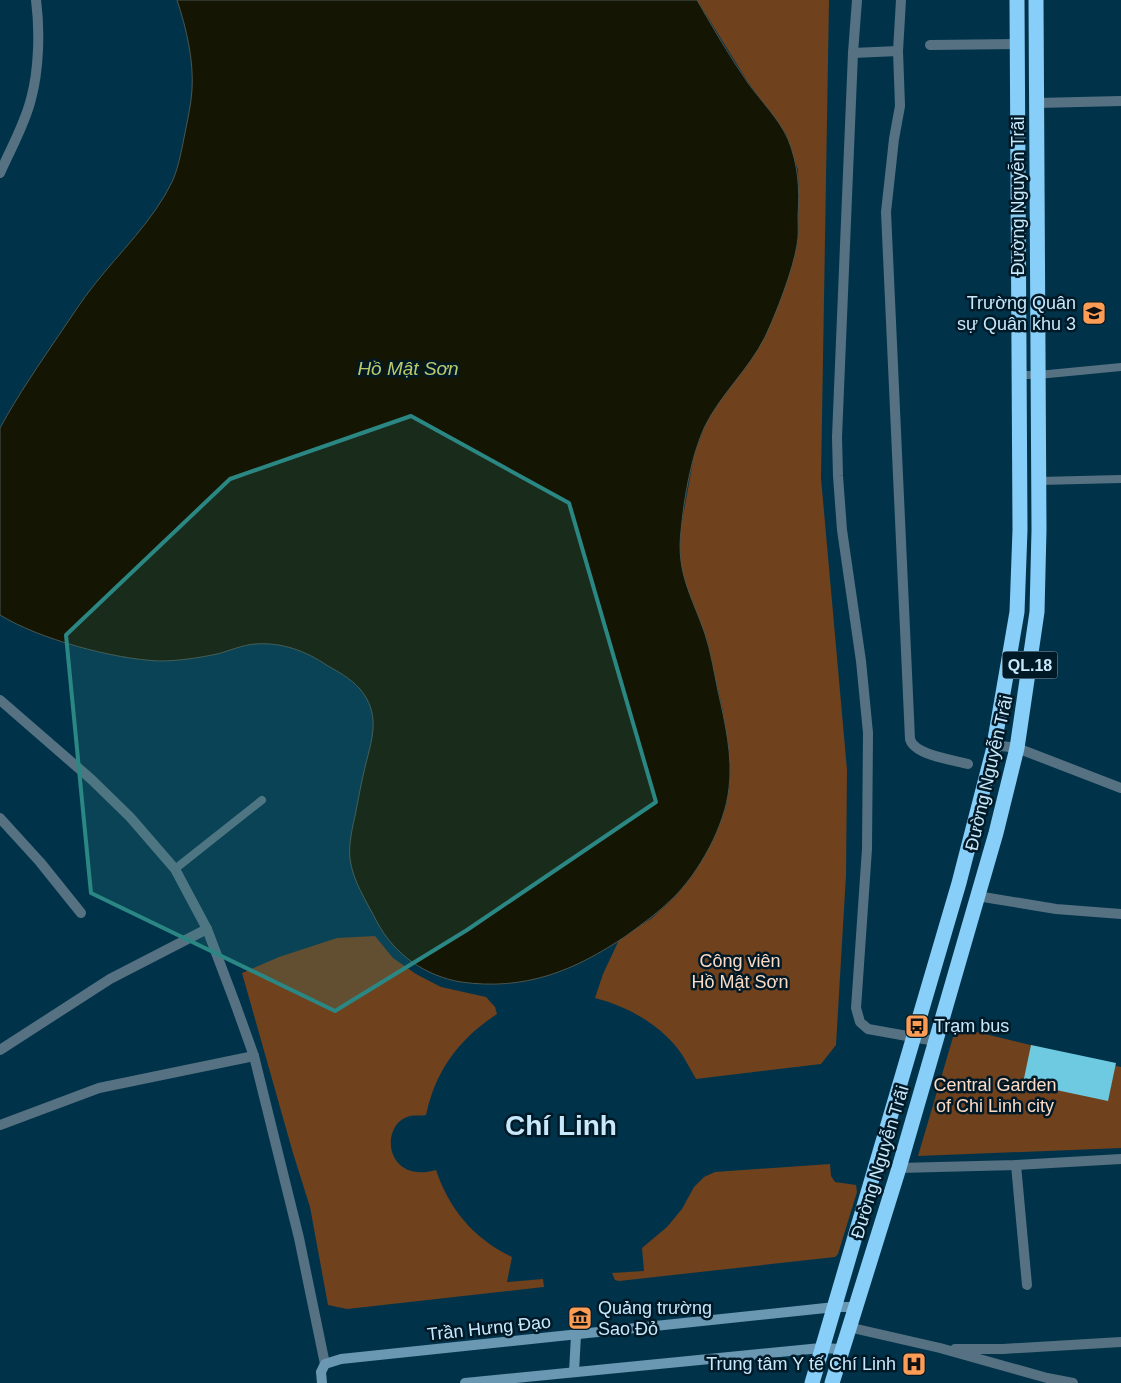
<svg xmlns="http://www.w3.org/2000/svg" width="1121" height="1383" viewBox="0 0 1121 1383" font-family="Arial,sans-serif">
  <rect width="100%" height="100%" fill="#00334a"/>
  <g fill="#70411d">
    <path d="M697 0H829L821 478 847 770 846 875 836 1045 821 1064 696 1079C690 1069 685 1058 678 1049 658 1023 626 1006 595 998L603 974 619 940 652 918 675 897 693 875 714 839 726 807 730 784 729 752 723 711 707 640 685 585 680 564V533L694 456 703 431 714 408 764 339 786 284 797 246 799 199 798 170 786 134 748 82Z"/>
    <path d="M375 936 393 958 416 974 441 987 486 997 495 1007 497 1014C458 1040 436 1070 426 1115 421 1116 415 1115 410 1116 379 1123 384 1185 436 1170 449 1209 474 1239 512 1257L507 1282 543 1279 544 1287 347 1309 328 1305 310 1207 293 1153 242 973 279 957 337 938Z"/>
    <path d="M956 1027 1121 1067V1148L918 1156Z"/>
    <path d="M830 1164 831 1176 835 1182 856 1185 857 1192 838 1254 835 1257 619 1281 615 1280 612 1273 644 1271 642 1248 667 1227 682 1209 694 1187 704 1177 715 1172Z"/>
  </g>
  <path fill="#141603" stroke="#4a554e" d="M177 0H697C713 28 730 57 748 83 761 101 779 119 788 139 798 164 800 188 798 215 798 225 799 235 797 245 793 270 776 314 765 337 749 369 721 394 705 426 691 456 684 498 681 531 676 573 692 596 705 634 711 652 714 672 718 691 725 722 733 757 729 788 725 826 699 873 672 899 658 913 642 924 626 936 574 971 525 991 461 982 425 976 394 954 377 922 367 902 353 882 350 859 348 844 353 826 356 811 359 795 362 779 366 763 373 736 380 713 360 689 351 679 339 672 328 666 306 651 282 642 255 644 242 645 229 651 217 654 198 658 178 661 159 661 113 659 39 639 0 615V428C18 395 40 363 61 332 72 316 82 300 94 285 120 252 153 221 172 182 178 169 181 153 184 138 187 122 191 106 192 90 194 60 186 27 177 0Z"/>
  <path fill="#6ecae0" d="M1031 1045 1116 1063 1108 1101 1023 1083Z"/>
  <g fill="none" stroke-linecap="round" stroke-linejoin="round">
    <g stroke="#567282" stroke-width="8">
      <path d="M1019 375H1038L1121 367"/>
      <path d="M1039 481 1121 479"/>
      <path d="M175 869 262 800"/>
    </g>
    <g stroke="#567282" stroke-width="10">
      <path d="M857 0 853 53 837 437 838 476 842 530 861 661 868 733 867 849 856 1008 860 1022 868 1029 935 1041"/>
      <path d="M901 0 898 51 900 106 894 139 886 212 910 739C914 755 953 760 968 764"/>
      <path d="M930 45 1017 44"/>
      <path d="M853 53 898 51"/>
      <path d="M1037 103 1121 101"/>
      <path d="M0 173C10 150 25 124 31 99 39 70 40 30 36 0"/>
      <path d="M0 700 91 779 130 817 175 869 207 929 235 1003 254 1056 299 1238 325 1364"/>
      <path d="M994 745 1017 748 1121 788"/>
      <path d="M0 818 40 862 81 913"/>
      <path d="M977 896 1056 909 1121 914"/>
      <path d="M0 1050 110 979 207 929"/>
      <path d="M0 1125 99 1088 254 1056"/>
      <path d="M1016 1165 1027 1285"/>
      <path d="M899 1168 1016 1165 1121 1159"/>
      <path d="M848 1327 940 1348 1047 1378 1073 1383"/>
      <path d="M955 1349H1003L1121 1342"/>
    </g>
    <g stroke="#6a97b2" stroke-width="10">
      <path d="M574 1372 576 1335"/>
      <path d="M322 1383 321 1372 325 1364 341 1359 835 1307H855"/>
      <path d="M465 1383 821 1348 841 1349"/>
    </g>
    <g stroke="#87cef8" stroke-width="15">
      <path d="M812 1383 959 883 993 751 1017 612 1020 530 1017 0"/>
      <path d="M832 1383 899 1168 996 833 1017 748 1037 612 1039 530 1036 0"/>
    </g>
  </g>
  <path fill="#2b8783" fill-opacity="0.2" stroke="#2b8783" stroke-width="4" stroke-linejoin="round" d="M411 416 569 503 656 802 467 930 335 1011 91 893 66 635 230 479Z"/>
  <defs>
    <g id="university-square" transform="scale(1.25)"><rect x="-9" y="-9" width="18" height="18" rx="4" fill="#fd9d55" stroke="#001927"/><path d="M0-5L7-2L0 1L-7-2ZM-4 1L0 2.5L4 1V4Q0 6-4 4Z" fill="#111"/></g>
    <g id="bus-square" transform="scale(1.25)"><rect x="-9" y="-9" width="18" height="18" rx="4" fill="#fd9d55" stroke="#001927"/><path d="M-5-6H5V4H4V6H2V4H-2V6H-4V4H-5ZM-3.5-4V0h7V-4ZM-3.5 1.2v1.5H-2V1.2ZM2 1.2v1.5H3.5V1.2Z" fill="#111"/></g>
    <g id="museum-square" transform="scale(1.25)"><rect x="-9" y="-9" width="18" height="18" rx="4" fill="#fd9d55" stroke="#001927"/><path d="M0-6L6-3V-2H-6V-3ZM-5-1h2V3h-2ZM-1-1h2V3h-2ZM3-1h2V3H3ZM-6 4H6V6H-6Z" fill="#111"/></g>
    <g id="hospital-square" transform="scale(1.25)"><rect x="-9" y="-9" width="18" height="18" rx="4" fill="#fd9d55" stroke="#001927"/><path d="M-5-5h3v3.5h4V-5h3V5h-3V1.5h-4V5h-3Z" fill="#111"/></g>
  </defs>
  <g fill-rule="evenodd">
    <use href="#university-square" x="1094" y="313"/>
    <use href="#bus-square" x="917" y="1026"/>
    <use href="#museum-square" x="580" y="1318"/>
    <use href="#hospital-square" x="914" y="1364"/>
  </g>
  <g text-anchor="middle" stroke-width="5" stroke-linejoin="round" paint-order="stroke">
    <rect fill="#001927" stroke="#8caabc" stroke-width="1" x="1002.5" y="651.5" width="55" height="27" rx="4"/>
    <g font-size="16" font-weight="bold" fill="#c8e8fc">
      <text x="1030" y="671">QL.18</text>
    </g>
    <g font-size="18" fill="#c8e8fc" stroke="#001927">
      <text transform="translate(1018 196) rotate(-90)" y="6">Đường Nguyễn Trãi</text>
      <text transform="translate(989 773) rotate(-77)" y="6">Đường Nguyễn Trãi</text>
      <text transform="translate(880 1162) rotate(-73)" y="6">Đường Nguyễn Trãi</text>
      <text transform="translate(489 1328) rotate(-6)" y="6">Trần Hưng Đạo</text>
    </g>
    <g font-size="18" fill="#c8e8fc" stroke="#001927" text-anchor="end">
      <text x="1076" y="309">Trường Quân<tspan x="1076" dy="21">sự Quân khu 3</tspan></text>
      <text x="934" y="1032" text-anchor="start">Trạm bus</text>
      <text x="598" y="1314" text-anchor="start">Quảng trường<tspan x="598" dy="21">Sao Đỏ</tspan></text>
      <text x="896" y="1370">Trung tâm Y tế Chí Linh</text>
    </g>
    <g font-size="18" fill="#fddac4" stroke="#001927">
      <text x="740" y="967">Công viên<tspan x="740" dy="21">Hồ Mật Sơn</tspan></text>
      <text x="995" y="1091">Central Garden<tspan x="995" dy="21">of Chi Linh city</tspan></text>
    </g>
    <g font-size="19" font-style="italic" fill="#bdc969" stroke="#001927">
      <text x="408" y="375">Hồ Mật Sơn</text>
    </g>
    <g font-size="28" font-weight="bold" fill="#c8e8fc" stroke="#001927">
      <text x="561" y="1135">Chí Linh</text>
    </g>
  </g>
</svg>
